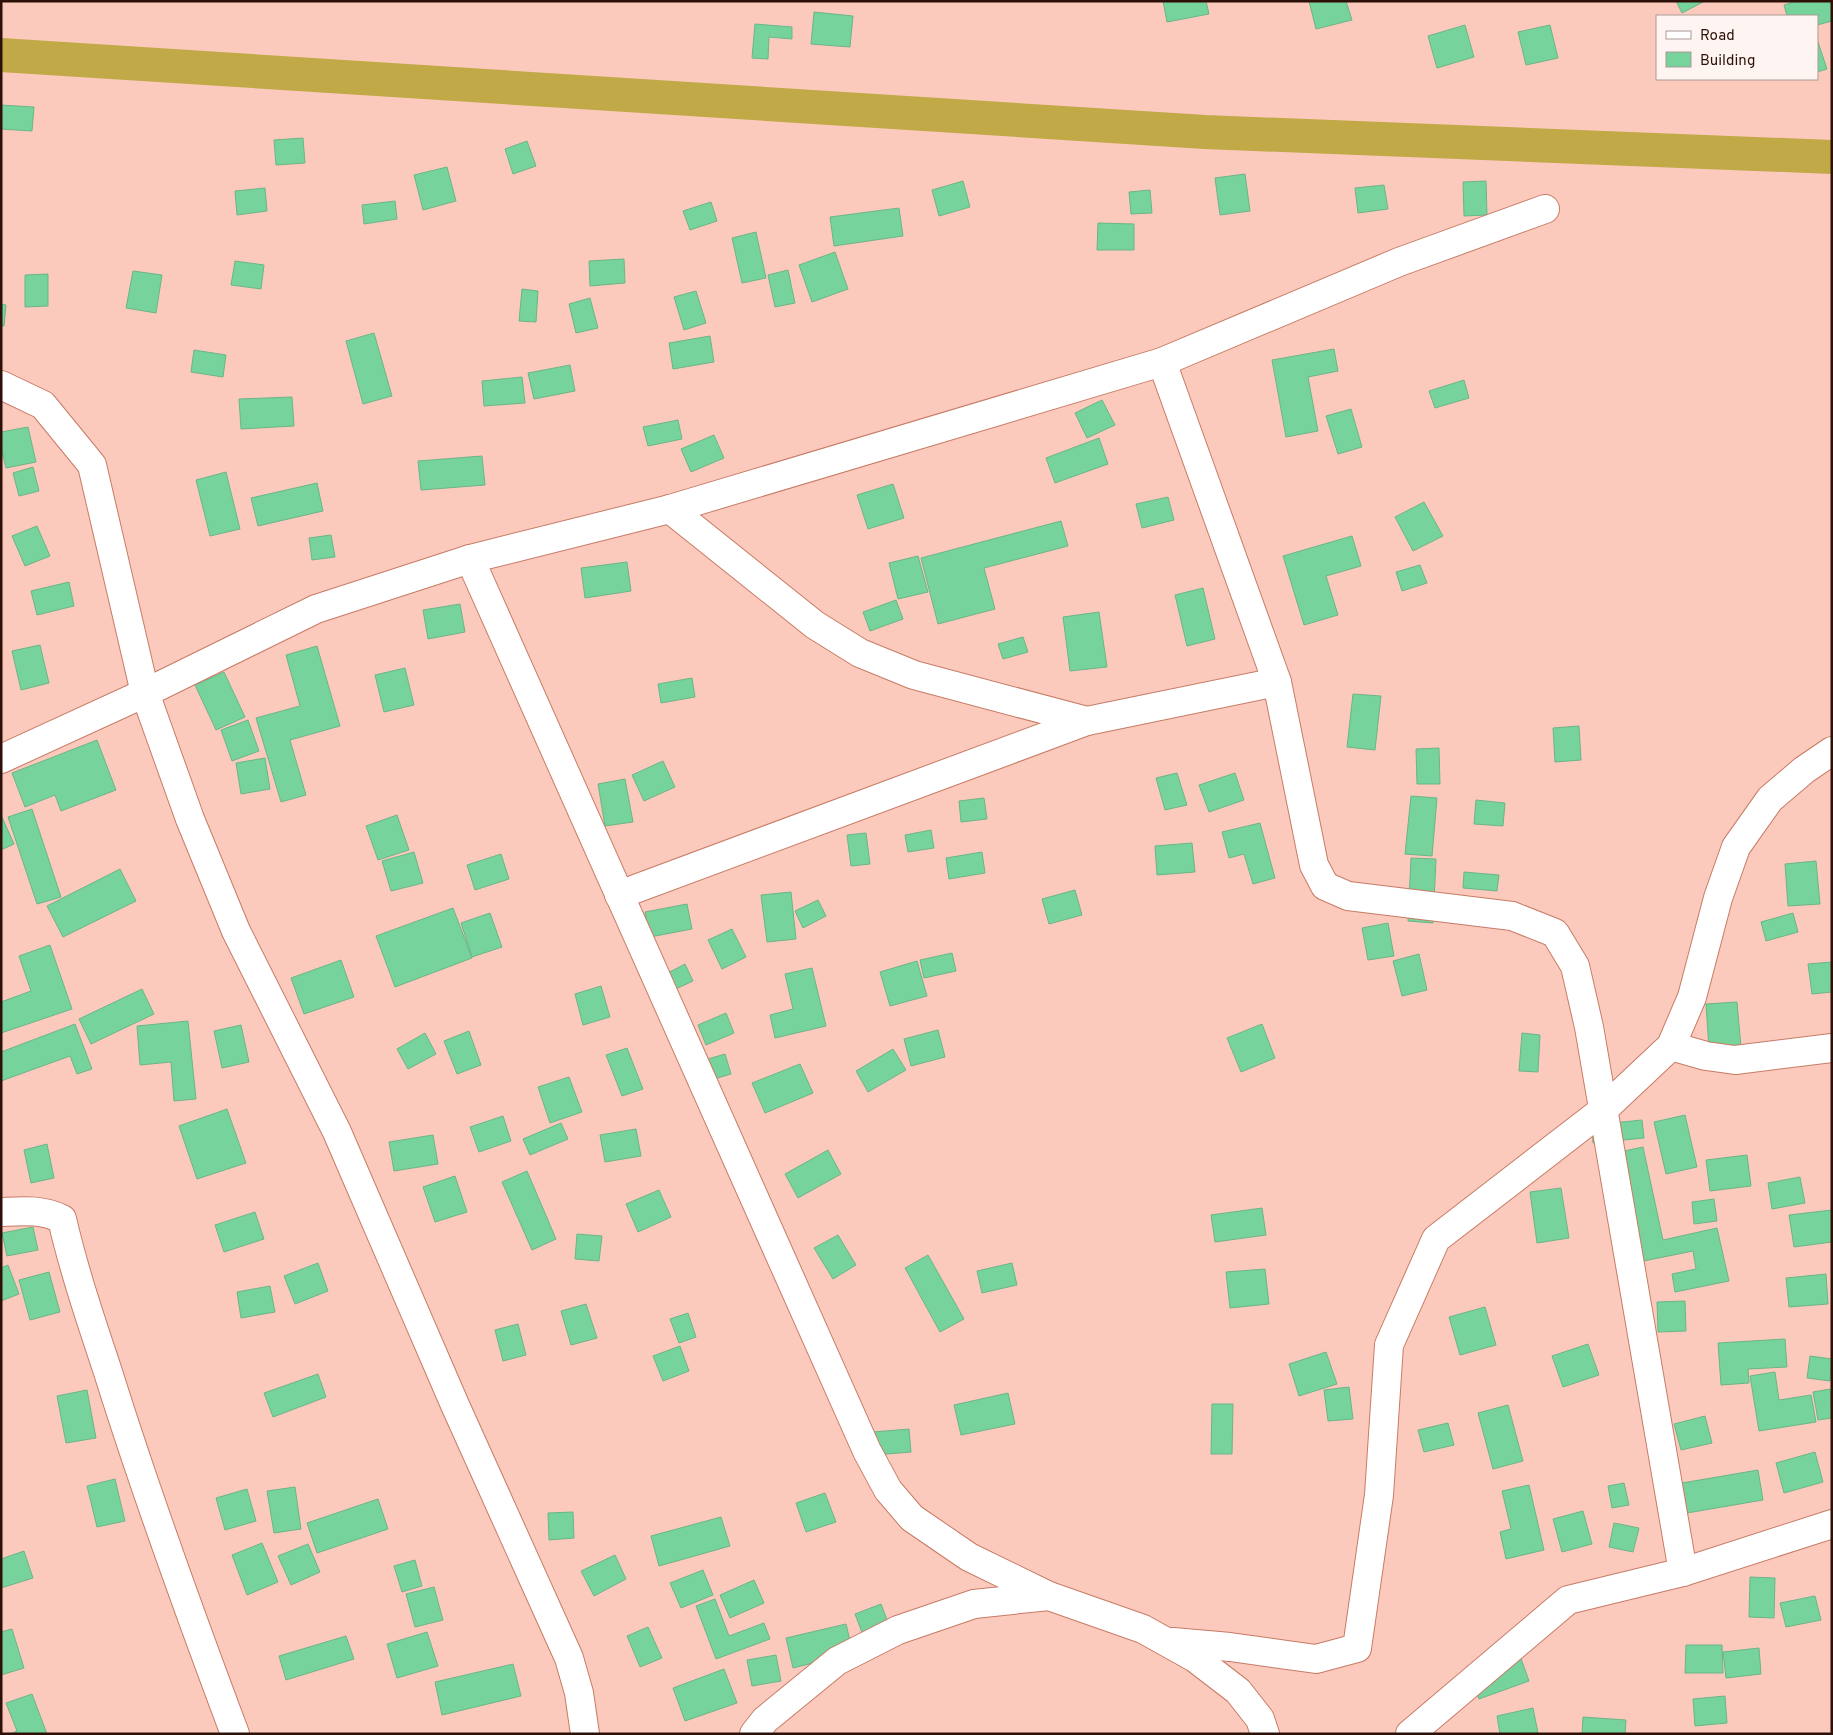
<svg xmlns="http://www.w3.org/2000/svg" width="1833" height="1735" viewBox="0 0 1833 1735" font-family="Overpass,sans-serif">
  <rect width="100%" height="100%" fill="#fccabc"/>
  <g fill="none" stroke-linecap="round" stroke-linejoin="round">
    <path stroke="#c0a946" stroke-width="34" d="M1 55 1205 132 1832 157"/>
  </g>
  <g fill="#76d39b" stroke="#6bb588">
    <path d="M1163 1H1206L1209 14 1167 22Z"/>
    <path d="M1309 1H1346L1352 20 1316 29Z"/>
    <path d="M1676 1H1705L1682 13Z"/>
    <path d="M1797 1H1832V21L1817 25V16H1787L1784 5Z"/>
    <path d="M814 12 853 16 850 47 811 44Z"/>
    <path d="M755 24 792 27V39L769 37 768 59 752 58Z"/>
    <path d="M1465 25 1474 57 1437 68 1428 36Z"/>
    <path d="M1550 25 1558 58 1526 65 1518 32Z"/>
    <path d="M1817 39 1827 69 1817 72Z"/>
    <path d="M1 105 34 107 32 131 1 129Z"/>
    <path d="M303 138 305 163 276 165 274 140Z"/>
    <path d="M527 141 536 166 513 174 505 149Z"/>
    <path d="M447 167 456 201 423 210 414 175Z"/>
    <path d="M1245 174 1250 211 1220 215 1215 178Z"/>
    <path d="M963 181 970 207 939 216 932 190Z"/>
    <path d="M1486 181 1487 215 1464 216 1463 182Z"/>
    <path d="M1384 185 1388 209 1358 213 1355 188Z"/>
    <path d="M265 188 267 211 237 215 235 191Z"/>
    <path d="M1150 190 1152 213 1131 214 1129 192Z"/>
    <path d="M395 201 397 219 364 224 362 205Z"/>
    <path d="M711 202 717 221 690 230 683 211Z"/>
    <path d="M899 208 903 236 834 246 830 217Z"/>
    <path d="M1098 223 1134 224V250H1097Z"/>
    <path d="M756 232 766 278 742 283 732 238Z"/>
    <path d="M835 252 848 289 812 302 799 265Z"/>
    <path d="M624 259 625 283 590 286 589 261Z"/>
    <path d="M235 261 264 265 261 289 231 285Z"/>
    <path d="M788 270 795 303 775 307 768 275Z"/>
    <path d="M133 271 162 275 156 313 126 308Z"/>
    <path d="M48 274V306L25 307V275Z"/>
    <path d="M522 289 538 291 536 322 519 321Z"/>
    <path d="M696 291 706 323 684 330 674 297Z"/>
    <path d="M590 298 598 328 576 333 569 304Z"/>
    <path d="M1 304 6 305 4 326H1Z"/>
    <path d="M374 333 392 396 363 404 346 341Z"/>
    <path d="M710 336 714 362 673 369 669 343Z"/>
    <path d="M1334 349 1338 371 1308 377 1318 431 1286 437 1272 360Z"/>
    <path d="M194 350 226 355 223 377 191 372Z"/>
    <path d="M570 365 575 391 534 399 528 373Z"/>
    <path d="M522 377 525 403 484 406 482 381Z"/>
    <path d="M1464 380 1469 398 1435 408 1429 391Z"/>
    <path d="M292 397 294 426 241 429 239 399Z"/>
    <path d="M1102 400 1115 425 1087 438 1075 413Z"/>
    <path d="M1351 409 1362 447 1338 454 1326 416Z"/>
    <path d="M678 420 682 439 648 446 643 427Z"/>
    <path d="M28 427 36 462 6 468 1 447V432Z"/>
    <path d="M714 435 724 458 691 472 681 449Z"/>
    <path d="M1099 438 1108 464 1055 483 1046 458Z"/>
    <path d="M482 456 485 485 421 490 418 461Z"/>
    <path d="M33 467 39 491 19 496 13 473Z"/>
    <path d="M226 472 240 529 210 536 196 480Z"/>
    <path d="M317 483 323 511 258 526 251 498Z"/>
    <path d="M893 484 904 518 868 529 857 495Z"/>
    <path d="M1168 497 1174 520 1142 528 1136 504Z"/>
    <path d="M1424 502 1443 536 1413 551 1395 517Z"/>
    <path d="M1061 521 1068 546 984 568 995 609 938 624 921 558Z"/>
    <path d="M37 526 50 556 25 566 12 536Z"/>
    <path d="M331 535 335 557 312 560 309 538Z"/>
    <path d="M1352 536 1361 566 1326 576 1338 615 1304 625 1283 556Z"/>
    <path d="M918 556 928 592 898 599 889 563Z"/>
    <path d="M627 562 631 591 585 598 581 568Z"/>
    <path d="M1420 565 1427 583 1402 591 1396 572Z"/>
    <path d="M69 582 74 606 37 615 31 591Z"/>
    <path d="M1203 588 1215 639 1187 646 1175 595Z"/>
    <path d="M896 600 903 619 870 631 863 612Z"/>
    <path d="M460 604 465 632 428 639 423 610Z"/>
    <path d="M1099 612 1107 667 1070 671 1063 617Z"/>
    <path d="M1023 637 1028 652 1003 659 998 644Z"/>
    <path d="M40 645 49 683 21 690 12 651Z"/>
    <path d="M317 646 340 726 290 740 306 795 281 802 256 718 300 706 286 655Z"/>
    <path d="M405 668 414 705 384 712 375 675Z"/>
    <path d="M224 672 245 717 216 730 195 685Z"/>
    <path d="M692 678 695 697 661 703 658 684Z"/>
    <path d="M1353 694 1381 696 1375 750 1347 747Z"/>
    <path d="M248 720 259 751 232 761 221 730Z"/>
    <path d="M1579 726 1581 760 1555 762 1553 728Z"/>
    <path d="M97 740 116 790 61 811 55 795 25 807 12 773Z"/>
    <path d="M1439 748 1440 784H1417L1416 749Z"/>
    <path d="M265 758 270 789 241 794 236 763Z"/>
    <path d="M663 761 675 787 644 801 632 775Z"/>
    <path d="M1177 773 1187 805 1165 810 1156 778Z"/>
    <path d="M1235 773 1244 800 1209 812 1199 785Z"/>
    <path d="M625 779 633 822 605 826 598 784Z"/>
    <path d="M1411 796 1437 798 1432 856 1405 854Z"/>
    <path d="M984 798 987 819 961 822 959 801Z"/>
    <path d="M1476 800 1505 803 1503 826 1474 824Z"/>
    <path d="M32 809 61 897 37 904 8 817Z"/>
    <path d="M1 815 14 844 1 850Z"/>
    <path d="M397 815 409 850 378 860 366 826Z"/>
    <path d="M1260 823 1275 878 1253 884 1244 854 1229 858 1222 832Z"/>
    <path d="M931 830 934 848 908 852 905 835Z"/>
    <path d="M866 833 870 864 851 866 847 835Z"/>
    <path d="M1192 843 1195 872 1157 875 1155 846Z"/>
    <path d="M414 852 423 883 391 891 382 861Z"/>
    <path d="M982 852 985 873 949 879 946 858Z"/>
    <path d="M501 854 509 879 475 890 467 865Z"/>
    <path d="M1411 858 1436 859 1433 923 1408 921Z"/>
    <path d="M1816 861 1820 904 1788 906 1785 864Z"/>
    <path d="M120 869 136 901 63 937 47 906Z"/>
    <path d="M1464 872 1499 875 1497 891 1463 888Z"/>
    <path d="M1075 890 1082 915 1049 924 1042 899Z"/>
    <path d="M791 892 796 939 767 942 761 895Z"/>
    <path d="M818 900 826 916 803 928 795 911Z"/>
    <path d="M687 904 692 929 650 937 645 912Z"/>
    <path d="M453 908 472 958 395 987 376 936Z"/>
    <path d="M490 913 502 947 472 957 461 923Z"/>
    <path d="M1793 913 1798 932 1766 941 1761 922Z"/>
    <path d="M1388 923 1394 956 1368 960 1362 928Z"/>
    <path d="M732 929 746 957 722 969 708 940Z"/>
    <path d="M50 945 72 1009 1 1033V1002L31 991 19 956Z"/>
    <path d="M952 953 956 971 924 978 920 960Z"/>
    <path d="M1419 954 1427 990 1402 996 1393 961Z"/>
    <path d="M341 960 354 997 304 1014 291 978Z"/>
    <path d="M917 961 927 996 890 1006 880 972Z"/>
    <path d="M1832 962V992L1812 994 1808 964Z"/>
    <path d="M685 964 693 981 667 993 660 977Z"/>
    <path d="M812 968 826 1026 775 1038 770 1015 793 1009 785 974Z"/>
    <path d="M601 986 610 1017 583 1025 575 994Z"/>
    <path d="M142 989 154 1014 91 1044 79 1019Z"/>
    <path d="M1737 1002 1741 1047 1709 1049 1706 1004Z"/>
    <path d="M726 1013 734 1033 706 1045 698 1025Z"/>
    <path d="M188 1021 196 1099 174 1101 171 1062 140 1065 137 1026Z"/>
    <path d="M75 1024 92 1069 77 1074 70 1056 1 1081V1052Z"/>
    <path d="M1262 1024 1275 1058 1241 1072 1227 1038Z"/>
    <path d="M241 1025 249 1062 222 1068 214 1031Z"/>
    <path d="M938 1030 945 1057 911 1066 904 1039Z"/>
    <path d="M469 1031 481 1065 457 1074 444 1041Z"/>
    <path d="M425 1033 436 1054 408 1069 397 1049Z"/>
    <path d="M1522 1033 1540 1035 1538 1072 1519 1071Z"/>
    <path d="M627 1048 643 1089 622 1096 606 1055Z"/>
    <path d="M893 1049 906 1070 868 1092 856 1071Z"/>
    <path d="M725 1054 731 1074 704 1082 698 1062Z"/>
    <path d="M800 1064 813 1093 765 1113 752 1083Z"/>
    <path d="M569 1077 582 1112 550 1123 538 1087Z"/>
    <path d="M227 1109 246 1163 197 1179 179 1126Z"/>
    <path d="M1685 1115 1697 1167 1666 1174 1654 1122Z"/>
    <path d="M503 1116 511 1141 479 1152 470 1127Z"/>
    <path d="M1642 1120 1644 1138 1593 1143 1592 1125Z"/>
    <path d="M561 1123 568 1139 530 1155 523 1139Z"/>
    <path d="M636 1129 641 1156 605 1162 600 1135Z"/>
    <path d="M433 1135 438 1164 394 1171 389 1142Z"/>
    <path d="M47 1144 54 1178 31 1183 24 1150Z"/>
    <path d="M1643 1147 1663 1240 1717 1228 1729 1281 1675 1292 1672 1274 1696 1269 1693 1251 1619 1266 1605 1155Z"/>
    <path d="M828 1150 841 1174 798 1198 785 1174Z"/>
    <path d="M1747 1155 1751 1186 1710 1191 1706 1160Z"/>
    <path d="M527 1171 556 1239 532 1250 502 1182Z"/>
    <path d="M455 1176 467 1212 435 1222 423 1187Z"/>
    <path d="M1800 1177 1805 1203 1772 1209 1768 1183Z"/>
    <path d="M1561 1188 1569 1238 1537 1243 1530 1192Z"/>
    <path d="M659 1190 671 1217 638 1232 626 1204Z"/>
    <path d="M1714 1199 1717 1221 1694 1224 1692 1202Z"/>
    <path d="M1262 1208 1266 1235 1215 1242 1211 1215Z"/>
    <path d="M1832 1210V1242L1794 1247 1789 1215Z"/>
    <path d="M255 1212 264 1239 224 1252 215 1225Z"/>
    <path d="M33 1227 38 1250 7 1256 2 1233Z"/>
    <path d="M577 1234 602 1236 599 1261 575 1259Z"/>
    <path d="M838 1235 856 1265 833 1279 814 1248Z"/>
    <path d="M928 1255 964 1319 940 1332 905 1268Z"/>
    <path d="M318 1263 328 1291 295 1304 284 1276Z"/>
    <path d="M1012 1263 1017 1285 982 1293 977 1271Z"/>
    <path d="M8 1265 19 1294 1 1301V1268Z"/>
    <path d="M1265 1269 1269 1304 1230 1308 1226 1272Z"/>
    <path d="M49 1272 60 1312 30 1320 19 1280Z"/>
    <path d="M1826 1274 1828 1304 1789 1307 1786 1278Z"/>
    <path d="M270 1286 275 1312 241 1318 237 1292Z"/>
    <path d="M1685 1301 1686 1331 1658 1332 1657 1302Z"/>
    <path d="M586 1304 597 1338 571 1345 561 1311Z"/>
    <path d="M1485 1307 1496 1345 1460 1355 1449 1317Z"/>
    <path d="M688 1313 696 1337 679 1343 670 1319Z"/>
    <path d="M518 1324 526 1355 503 1361 495 1330Z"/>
    <path d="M1785 1339 1787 1367 1748 1369 1749 1383 1721 1385 1718 1343Z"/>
    <path d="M1588 1344 1599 1375 1563 1387 1552 1356Z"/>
    <path d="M680 1346 689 1371 663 1381 653 1356Z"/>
    <path d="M1326 1352 1337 1384 1299 1396 1289 1364Z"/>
    <path d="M1810 1356 1832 1359 1830 1381 1807 1378Z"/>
    <path d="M1775 1372 1779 1400 1811 1395 1816 1422 1759 1431 1750 1376Z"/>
    <path d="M318 1374 326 1397 273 1417 264 1393Z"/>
    <path d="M1349 1387 1353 1419 1328 1421 1324 1390Z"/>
    <path d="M1830 1389 1832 1418 1818 1420 1813 1392Z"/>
    <path d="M87 1390 96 1438 66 1443 57 1396Z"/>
    <path d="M1008 1393 1015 1424 961 1435 954 1405Z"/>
    <path d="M1212 1404H1233L1232 1454H1211Z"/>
    <path d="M1508 1405 1523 1461 1493 1469 1478 1413Z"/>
    <path d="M1705 1416 1712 1443 1681 1450 1674 1424Z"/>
    <path d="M1448 1423 1454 1445 1424 1452 1418 1430Z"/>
    <path d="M909 1429 911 1452 875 1455 873 1432Z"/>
    <path d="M1815 1452 1823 1482 1784 1493 1776 1463Z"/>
    <path d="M1758 1470 1763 1500 1687 1513 1682 1483Z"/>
    <path d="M115 1479 125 1521 97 1527 87 1486Z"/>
    <path d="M1624 1483 1629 1505 1612 1508 1608 1486Z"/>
    <path d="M1529 1485 1544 1550 1506 1559 1500 1532 1511 1529 1502 1491Z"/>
    <path d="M295 1487 301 1529 274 1533 267 1491Z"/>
    <path d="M247 1489 256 1521 225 1530 216 1498Z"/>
    <path d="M825 1493 836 1522 806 1532 796 1503Z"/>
    <path d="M378 1499 388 1529 317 1553 307 1523Z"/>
    <path d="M1583 1511 1592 1544 1562 1552 1553 1519Z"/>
    <path d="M573 1512 574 1538 549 1540 548 1513Z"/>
    <path d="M721 1517 730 1546 659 1566 651 1536Z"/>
    <path d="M1614 1523 1639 1528 1633 1552 1609 1547Z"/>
    <path d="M262 1543 278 1582 247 1595 232 1555Z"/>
    <path d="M308 1544 320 1572 291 1585 278 1556Z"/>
    <path d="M24 1551 33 1578 1 1588V1559Z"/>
    <path d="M615 1555 626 1579 594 1596 581 1571Z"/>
    <path d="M415 1560 422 1586 402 1592 394 1566Z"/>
    <path d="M703 1570 713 1595 681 1608 670 1583Z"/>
    <path d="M1750 1577 1775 1578 1774 1618 1749 1617Z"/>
    <path d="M754 1580 764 1603 730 1618 720 1595Z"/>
    <path d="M434 1587 443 1620 415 1627 406 1594Z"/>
    <path d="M1815 1596 1821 1620 1786 1627 1780 1603Z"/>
    <path d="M715 1599 729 1636 764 1623 770 1639 716 1659 696 1606Z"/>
    <path d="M881 1604 895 1641 869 1651 855 1614Z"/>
    <path d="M846 1624 853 1653 793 1668 786 1638Z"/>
    <path d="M648 1627 662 1658 640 1667 627 1636Z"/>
    <path d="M12 1629 24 1668 1 1675V1632Z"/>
    <path d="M427 1632 438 1666 397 1678 387 1644Z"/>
    <path d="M346 1636 354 1659 286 1680 279 1656Z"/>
    <path d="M1686 1645H1722L1723 1673H1685Z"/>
    <path d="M1759 1648 1761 1674 1726 1678 1723 1652Z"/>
    <path d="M1518 1650 1529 1681 1479 1699 1468 1667Z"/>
    <path d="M776 1655 781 1681 752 1686 747 1660Z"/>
    <path d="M513 1664 521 1696 442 1715 435 1682Z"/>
    <path d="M724 1669 737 1703 685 1721 673 1688Z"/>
    <path d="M32 1694 47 1734H10L17 1731 6 1703Z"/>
    <path d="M1725 1696 1727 1723 1695 1726 1693 1699Z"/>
    <path d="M1533 1708 1538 1733 1500 1734 1497 1716Z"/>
    <path d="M1583 1717 1626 1720 1625 1734H1582Z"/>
  </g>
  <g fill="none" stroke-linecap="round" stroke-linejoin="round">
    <g stroke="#c77b66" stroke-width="30">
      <g id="minor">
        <path d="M1162 362 1277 682 1314 865 1325 886 1348 896 1512 916 1555 933 1575 966 1589 1027 1683 1572"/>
        <path d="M1 385 43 405 92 465 145 693 190 819 236 931 337 1132 455 1405 569 1658 579 1693 585 1734"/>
        <path d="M670 509 815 625 860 653 914 675 1087 721"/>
        <path d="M470 559 867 1451 888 1490 912 1518 969 1557 1049 1596 1143 1629 1195 1658 1238 1691 1260 1719 1265 1734"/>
        <path d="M1 759 145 693 316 609 470 559 670 509 1162 362 1399 262 1545 209"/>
        <path d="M619 895 1087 721 1277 682"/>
        <path d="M1671 1046 1706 1056 1735 1060 1832 1048"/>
        <path d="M1 1212C23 1211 42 1209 62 1219 74 1271 91 1321 108 1372 146 1494 190 1614 235 1734"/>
        <path d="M1173 1642 1230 1647 1316 1659 1357 1648 1379 1495 1389 1345 1436 1239 1603 1110 1671 1046 1692 997 1718 898 1736 847 1770 799 1804 770 1832 751"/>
        <path d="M754 1734 765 1720 837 1661 898 1630 974 1604 1049 1596"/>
        <path d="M1410 1734 1568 1600 1683 1572 1832 1524"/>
      </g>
    </g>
    <use href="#minor" stroke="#fff" stroke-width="28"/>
  </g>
  <rect width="1833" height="1735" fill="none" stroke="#2d1008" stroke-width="5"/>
  <rect x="1656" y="15" width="162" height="65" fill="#fef5f3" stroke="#aa9995"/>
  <rect x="1666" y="31" width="25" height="8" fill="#ffffff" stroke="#aa9995"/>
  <text x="1700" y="40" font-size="15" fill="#2d1008">Road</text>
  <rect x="1666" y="52" width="25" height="15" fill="#76d39b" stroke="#aa9995"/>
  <text x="1700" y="65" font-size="15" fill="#2d1008">Building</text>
</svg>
